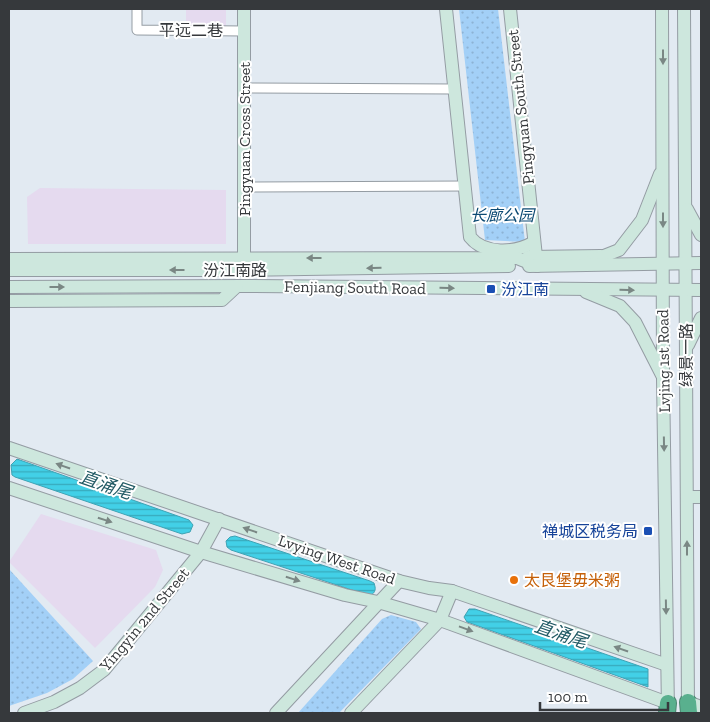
<svg xmlns="http://www.w3.org/2000/svg" width="710" height="722" viewBox="0 0 710 722" font-family="'Zilla Slab','Noto Sans SC',serif">
  <defs>
    <pattern id="grass-dots" width="8" height="8" patternUnits="userSpaceOnUse" patternTransform="scale(1.25)"><rect width="8" height="8" fill="#a3d0f7"/><path d="M2 2h.1M6 6h.1" fill="none" stroke="#8db3d5" stroke-width="1.8" stroke-linecap="round"/></pattern>
    <pattern id="water-rules" width="6" height="5" patternUnits="userSpaceOnUse" patternTransform="scale(1.25)"><rect width="6" height="5" fill="#42d0e7"/><path d="M0 2.5h6" fill="none" stroke="#38aabc"/></pattern>
  </defs>
  <rect width="100%" height="100%" fill="#e2eaf2"/>
  <g fill="#e5daef">
    <path d="M186 9H226V27L186 26Z"/>
    <path d="M40 188 226 190V244H28L27 197Z"/>
    <path d="M41 514 156 550 163 570 155 587 95 648 9 562Z"/>
  </g>
  <g fill="url(#grass-dots)">
    <path d="M459 9H498L525 242 485 240Z"/>
    <path d="M9 569 93 661 73 679 47 693 9 706Z"/>
    <path d="M391 615 416 622 421 629 339 713H298L382 619Z"/>
  </g>
  <g fill="url(#water-rules)" stroke="#3ea3b4">
    <path d="M17 459 189 520 193 525 190 532 182 534 15 477 12 475 11 465Z"/>
    <path d="M235 536 370 581 374 583C376 589 376 592 370 596L231 550 227 547 226 541 230 537Z"/>
    <path d="M469 609H475L648 669V687L470 623 467 622 464 617Z"/>
  </g>
  <g fill="none" stroke-linecap="round" stroke-linejoin="round">
    <g stroke="#949ca3" stroke-width="11">
      <g id="street">
        <path d="M137 9V30L244 31"/>
        <path d="M244 88 454 89"/>
        <path d="M244 187 464 186"/>
      </g>
    </g>
    <g stroke="#949ca3" stroke-width="14">
      <g id="secondary">
        <path d="M446 9 470 237C484 255 516 253 534 242"/>
        <path d="M662 9 663 378 668 711"/>
        <path d="M684 9 688 711"/>
        <path d="M687 209 701 235"/>
        <path d="M528 257 601 256"/>
        <path d="M9 259 517 258 537 266 510 9"/>
        <path d="M591 261 619 250 642 220 660 174"/>
        <path d="M244 266V9"/>
        <path d="M529 266 701 263"/>
        <path d="M9 270H243L509 266"/>
        <path d="M9 287 243 286 701 290"/>
        <path d="M586 292 620 306 635 322 662 375"/>
        <path d="M9 301 222 300 237 286"/>
        <path d="M688 345 701 318"/>
        <path d="M9 448 399 581 429 588 452 591 667 665"/>
        <path d="M9 488 201 552 345 595 378 602 440 620 668 703"/>
        <path d="M687 497H701"/>
        <path d="M688 702 701 707"/>
        <path d="M24 713 54 702 80 688 104 670 201 552 219 519"/>
        <path d="M276 713 399 581"/>
        <path d="M351 713 440 620 452 591"/>
      </g>
    </g>
    <g stroke="#4d8671" stroke-width="18">
      <g id="highway">
        <path d="M688 702 689 713"/>
        <path d="M667 713 668 703"/>
      </g>
    </g>
    <use href="#street" stroke="#fff" stroke-width="9"/>
    <use href="#secondary" stroke="#cde7dd" stroke-width="12"/>
    <use href="#highway" stroke="#59b08e" stroke-width="16"/>
  </g>
  <defs><path id="oneway-solid" d="M-6-.8H1V-3.2L6.5 0L1 3.2V.8H-6Z" transform="scale(1.25)"/></defs>
  <g fill="#7a8784">
    <use href="#oneway-solid" transform="translate(663 57) rotate(90)"/>
    <use href="#oneway-solid" transform="translate(663 220) rotate(90)"/>
    <use href="#oneway-solid" transform="translate(314 258) rotate(180)"/>
    <use href="#oneway-solid" transform="translate(374 268) rotate(179)"/>
    <use href="#oneway-solid" transform="translate(177 270) rotate(180)"/>
    <use href="#oneway-solid" transform="translate(57 287)"/>
    <use href="#oneway-solid" transform="translate(447 288) rotate(1)"/>
    <use href="#oneway-solid" transform="translate(627 290) rotate(1)"/>
    <use href="#oneway-solid" transform="translate(664 444) rotate(89)"/>
    <use href="#oneway-solid" transform="translate(63 466) rotate(-161)"/>
    <use href="#oneway-solid" transform="translate(105 520) rotate(18)"/>
    <use href="#oneway-solid" transform="translate(250 530) rotate(-161)"/>
    <use href="#oneway-solid" transform="translate(687 548) rotate(-90)"/>
    <use href="#oneway-solid" transform="translate(293 579) rotate(17)"/>
    <use href="#oneway-solid" transform="translate(666 607) rotate(89)"/>
    <use href="#oneway-solid" transform="translate(466 629) rotate(20)"/>
    <use href="#oneway-solid" transform="translate(621 649) rotate(-161)"/>
  </g>
  <g fill="#1a4fb4" stroke="#fff" stroke-width="2">
    <rect x="486" y="284" width="10" height="10" rx="2.5"/>
    <rect x="643" y="526" width="10" height="10" rx="2.5"/>
  </g>
  <circle fill="#e8710a" stroke="#fff" stroke-width="2" cx="514" cy="580" r="5"/>
  <g text-anchor="middle" stroke-width="4" stroke-linejoin="round" paint-order="stroke">
    <g font-size="16" fill="#36393c" stroke="#fff">
      <text x="191" y="36">平远二巷</text>
      <text transform="translate(520 107) rotate(-96)" y="6">Pingyuan South Street</text>
      <text transform="translate(244 139) rotate(-90)" y="6">Pingyuan Cross Street</text>
      <text x="235" y="276">汾江南路</text>
      <text transform="translate(355 287) rotate(1)" y="6">Fenjiang South Road</text>
      <text transform="translate(686 355) rotate(-90)" y="6">绿景一路</text>
      <text transform="translate(663 361) rotate(-91)" y="6">Lvjing 1st Road</text>
      <text transform="translate(337 559) rotate(19)" y="6">Lvying West Road</text>
      <text transform="translate(144 619) rotate(-50)" y="6">Yingyin 2nd Street</text>
    </g>
    <g font-size="16" font-style="italic" fill="#0c4a73" stroke="#fff">
      <text x="502" y="221">长廊公园</text>
    </g>
    <g font-size="16" fill="#164399" stroke="#fff" text-anchor="start">
      <text x="501" y="295">汾江南</text>
      <text x="638" y="537" text-anchor="end">禅城区税务局</text>
    </g>
    <g font-size="16" fill="#c56008" stroke="#fff" text-anchor="start">
      <text x="524" y="586">太艮堡毋米粥</text>
    </g>
    <g font-size="18" font-style="italic" fill="#225b65" stroke="#fff">
      <text transform="translate(106 485) rotate(19)" y="6">直涌尾</text>
      <text transform="translate(561 634) rotate(19)" y="6">直涌尾</text>
    </g>
  </g>
  <rect width="710" height="722" fill="none" stroke="#36393c" stroke-width="20"/>
  <path d="M540 702v8h128v-8" fill="none" stroke="#36393c" stroke-width="2.5"/>
  <text x="548" y="702" font-size="15" fill="#36393c" stroke="#ffffff" stroke-width="4" paint-order="stroke">100 m</text>
</svg>
